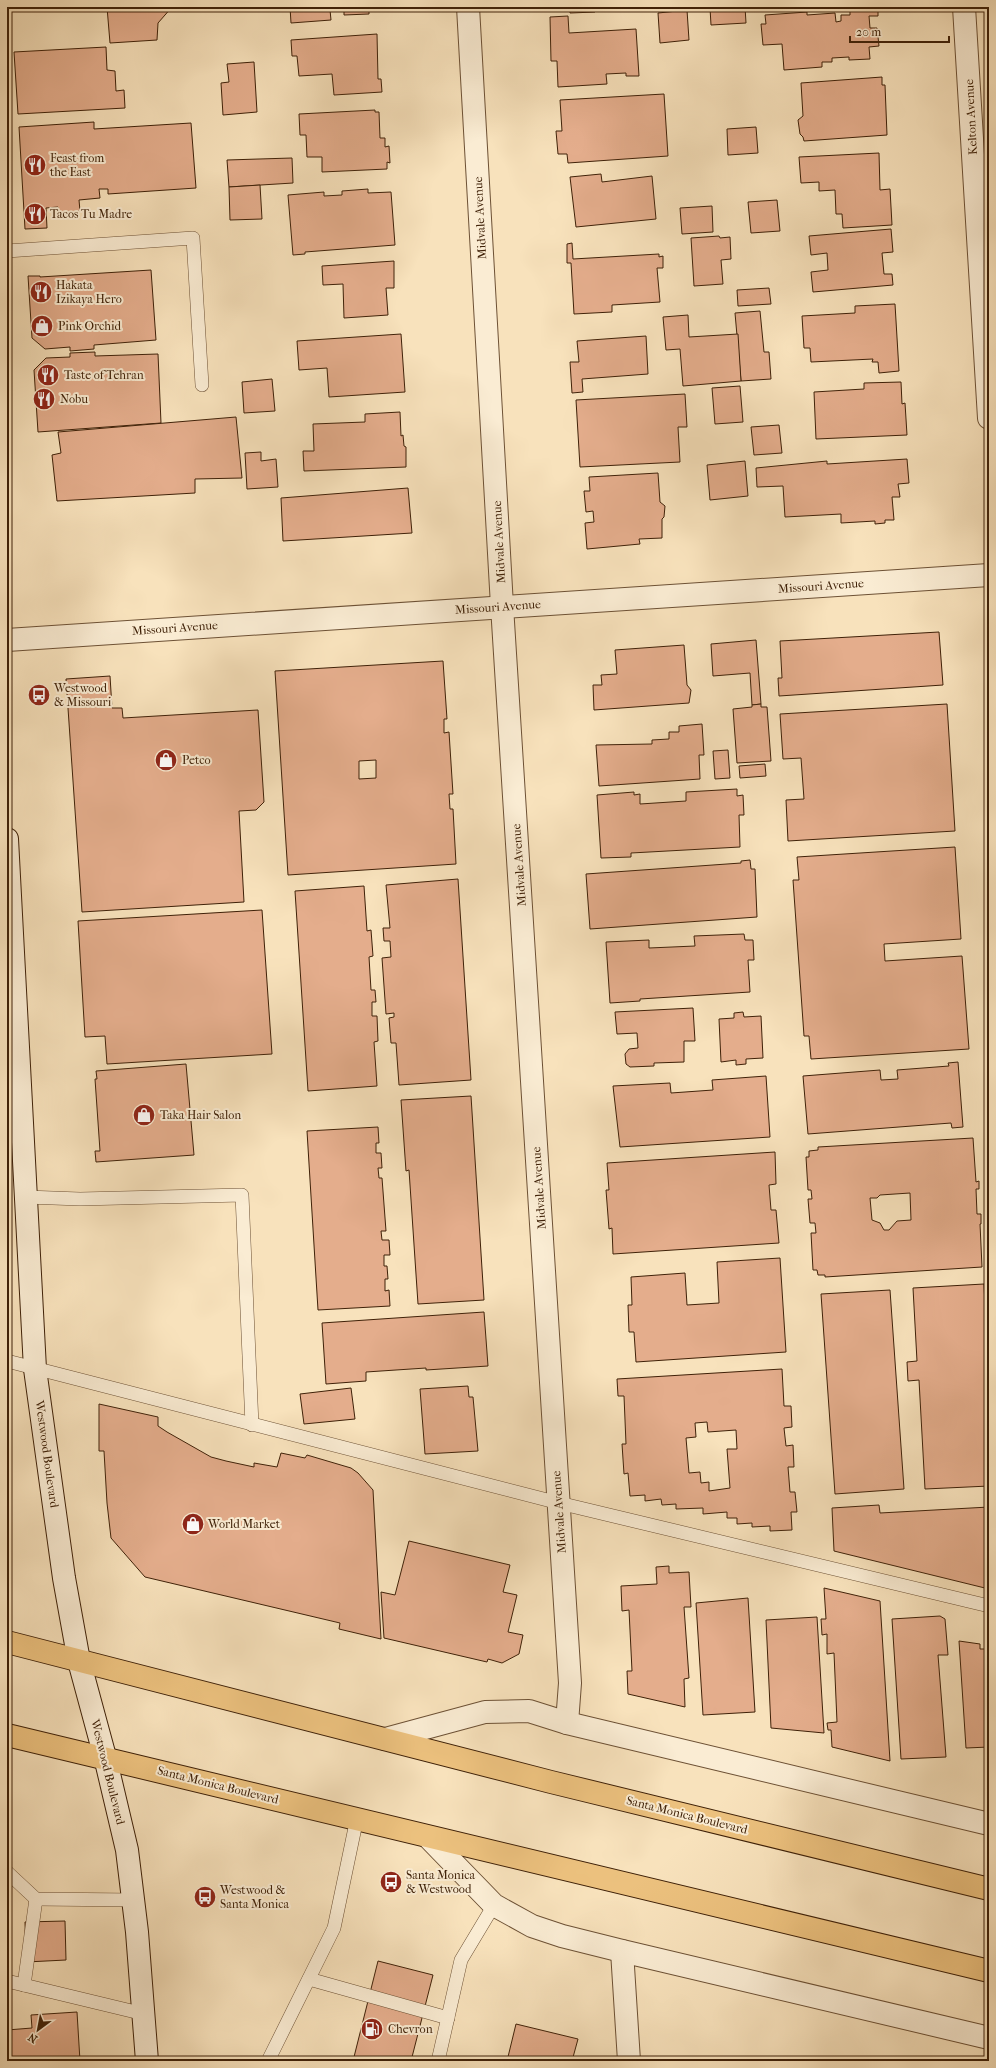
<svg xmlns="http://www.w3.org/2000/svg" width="996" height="2068" viewBox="0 0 996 2068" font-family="'IM FELL French Canon',serif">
  <rect width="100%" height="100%" fill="#f8e2bc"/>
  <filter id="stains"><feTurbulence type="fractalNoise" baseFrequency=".005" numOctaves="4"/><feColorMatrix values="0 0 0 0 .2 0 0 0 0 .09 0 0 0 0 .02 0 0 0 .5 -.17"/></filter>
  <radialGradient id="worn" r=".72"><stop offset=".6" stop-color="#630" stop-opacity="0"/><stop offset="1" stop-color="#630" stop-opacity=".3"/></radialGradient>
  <g fill="#e4ad8c" stroke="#3f2108" fill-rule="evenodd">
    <path d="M107 7H172L158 23 157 40 110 43Z"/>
    <path d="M290 7H378V8L369 9V14L344 15V10H330L331 20 291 23Z"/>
    <path d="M570 7H595V12L570 13Z"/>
    <path d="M745 7 746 23 711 25 710 8Z"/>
    <path d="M850 7H878V16H869L870 28H877L879 46 869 47 870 59 849 60V57L832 58V62H822V67L784 70 782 44 763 45 761 24H766L765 15 807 12V15L835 13 836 22 841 21V15H850Z"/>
    <path d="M687 10 689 40 660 43 658 13Z"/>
    <path d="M568 16 569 33 636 29 639 76H626V73L606 74 607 84 558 87 557 61H551L550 17Z"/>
    <path d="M377 34 378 79H381L382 92 334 95 332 74 299 76 297 56H292L291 40Z"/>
    <path d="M106 47 107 70 115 71 116 91 124 90 125 108 18 114 14 52Z"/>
    <path d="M254 62 257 112 223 115 221 83 229 82 227 64Z"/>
    <path d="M882 77V85H885L887 135 804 141 803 137 800 134 798 120 803 116 801 83Z"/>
    <path d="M664 94 668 156 568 163 567 154H558L556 131H562L560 100Z"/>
    <path d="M375 110V112H379L380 138H385V147L389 146 390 163 387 162V169L322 172V157H307L306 135H300L299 114Z"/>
    <path d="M94 122V129L191 123 196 188 108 194V189H99L100 198 79 200 80 211 58 213V207L46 208 47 228 25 229 19 127Z"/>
    <path d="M756 127 758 153 728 155 727 129Z"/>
    <path d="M879 153 880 190 890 189 892 225 843 228 842 214H836L835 190 819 191V182L801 183 799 157Z"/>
    <path d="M292 158 293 183 229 187 227 160Z"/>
    <path d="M601 174 602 182 652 176 656 219 576 227 570 177Z"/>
    <path d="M260 185 262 219 230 220 229 187Z"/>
    <path d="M368 189V193L391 192 395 245 305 252V254L293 255 288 195 324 192V196L342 195V191Z"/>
    <path d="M777 200 780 231 751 233 748 202Z"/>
    <path d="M712 206 713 232 682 234 680 208Z"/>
    <path d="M891 229 893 252 882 253 884 274H892L893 285 813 292 811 272 828 270 827 253 811 255 809 236Z"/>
    <path d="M719 236 720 238 730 237 731 259 721 260 723 284 694 286 691 238Z"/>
    <path d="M572 243 573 259 659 254V257L663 256V268H657L660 302 612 305V312L574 314 571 263H567V244Z"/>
    <path d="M394 261V288H386L388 315 344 318 343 284 323 285 322 266Z"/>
    <path d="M151 270 156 340 94 345V349L70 351V347L45 349 32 338 28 276H40V277Z"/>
    <path d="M769 288 771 304 738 306 737 290Z"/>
    <path d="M895 304 899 371 879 373 878 362H872L873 359 811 362 810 348H804L802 316 855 313V306Z"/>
    <path d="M760 311 764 352H769L771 379 741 381 735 313Z"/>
    <path d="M688 315 689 337 738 334 741 381 683 386 680 349 666 350 663 317Z"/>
    <path d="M401 334 405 392 329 397 327 368 299 370 297 341Z"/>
    <path d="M646 336 648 374 582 379 583 392 572 393 570 362H579L577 341Z"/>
    <path d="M95 352V356L158 354 161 423 38 432 34 370 46 358 70 357V353Z"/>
    <path d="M272 379 275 411 244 413 242 382Z"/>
    <path d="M901 382 902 404 905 403 907 435 816 439 814 392 864 389V383Z"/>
    <path d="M740 386 743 422 715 424 712 388Z"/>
    <path d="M685 394 687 427H678L680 462 580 467 576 400Z"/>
    <path d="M400 412 401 436 403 435 404 446 406 447V467L304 471 303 451H314L313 424 365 422V414Z"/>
    <path d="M236 417 242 478 195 479V493L57 501 52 455 61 453 58 432Z"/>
    <path d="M779 425 782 453 754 455 751 427Z"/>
    <path d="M261 452V461L276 459 278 487 247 489 245 453Z"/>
    <path d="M907 459 909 483 898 484 900 497H892L894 520H885V523L875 524V521L841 523V514L785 517 783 486 757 487 756 468 827 461V464Z"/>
    <path d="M745 461 748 496 710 500 707 465Z"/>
    <path d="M658 473 660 502 665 506 664 517 662 519V538L639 539 640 544 587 549 585 523 594 522 593 511 586 512 584 491H590L589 477Z"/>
    <path d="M408 488 412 533 283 541 281 498Z"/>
    <path d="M939 632 943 685 779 696 778 678H782L780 641Z"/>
    <path d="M756 640 761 704 752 705 750 673 713 676 711 644Z"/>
    <path d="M684 645 687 685 691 690 689 703 594 710 593 685H602L601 675 617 674 615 650Z"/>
    <path d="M443 661 447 719H444V733L449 732 453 794H449L450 809H453L456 864 288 875 275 671ZM376 760V778L359 779V761Z"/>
    <path d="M110 676 112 708H122L123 718 258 710 264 802 256 810 239 811 244 902 82 912 66 679Z"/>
    <path d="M761 704V707H767L771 761 737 763 733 709 752 707V705Z"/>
    <path d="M947 704 955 831 788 841 786 800 804 799 801 758 783 759 780 714Z"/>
    <path d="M702 724 704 755H699L700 779 599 786 596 745 652 744V740L669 739V732H679V726Z"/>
    <path d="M728 750 730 778 715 779 713 751Z"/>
    <path d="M765 764 766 776 740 778 739 766Z"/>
    <path d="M737 789V796L743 795 744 815H739L740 847 631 853V857L601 858 597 795 634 792V795L640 794V804L686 801V792Z"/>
    <path d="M955 847 961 939 884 944 885 961 962 956 969 1049 811 1059 809 1036H804L793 880H799L797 857Z"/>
    <path d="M750 860 751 869H755L757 917 590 929 586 874 741 863V861Z"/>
    <path d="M458 879 471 1080 399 1085 396 1043H391L389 1018 394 1017V1013L386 1014 382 958 391 957 390 941H384L383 928H390L386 885Z"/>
    <path d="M364 886 367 931 371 930 373 956 369 957 371 990H375L376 1002H372V1016H377L378 1041 374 1042 377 1086 308 1091 295 891Z"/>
    <path d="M262 910 272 1054 107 1064 105 1036 85 1037 78 921Z"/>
    <path d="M744 934 745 940H753L754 960H748L750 992 640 999V1001L610 1003 606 942 649 940V948L695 946 694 936Z"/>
    <path d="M693 1008 695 1041H684V1062L654 1063V1066L630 1067 626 1064 625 1054 629 1049 638 1048 637 1033 617 1034 615 1012Z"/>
    <path d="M743 1012 744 1017 761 1016 763 1058 746 1059V1064L736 1065V1060L721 1062 719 1019 734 1018V1013Z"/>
    <path d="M958 1062 963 1127 952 1128 951 1123 808 1134 803 1076 880 1070 881 1080 898 1079 897 1070 949 1066 948 1063Z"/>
    <path d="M186 1064 194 1155 96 1162 95 1151H100L95 1079H97L96 1071Z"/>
    <path d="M766 1076 770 1137 620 1147 613 1086 670 1083 671 1093 713 1090 712 1080Z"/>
    <path d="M471 1096 484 1300 418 1304 409 1170 406 1171 401 1100Z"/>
    <path d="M378 1127 379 1143H376V1153H381L382 1168H378L379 1178H382L386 1231H381L382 1240H389L390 1255H384V1266H387L388 1279H385V1291L389 1290 390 1306 318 1310 307 1131Z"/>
    <path d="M973 1138 976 1182 979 1181V1189H976L977 1214H981V1224H980L982 1267 825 1277V1275H818L817 1270H813L811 1233H816L815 1223H810L808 1199H812L811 1190H808L806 1157H809V1151L818 1150V1147ZM910 1193 911 1220 897 1221 889 1230H884L880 1223 872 1220 870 1198H877L880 1195Z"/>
    <path d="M775 1152 776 1184 769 1185 771 1210H776L779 1243 613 1254 612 1228 609 1229 606 1190H609L607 1163Z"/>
    <path d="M780 1258 786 1352 636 1362 634 1332H629L628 1305H632L631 1277 685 1273 687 1305 719 1303 717 1262Z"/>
    <path d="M984 1284 989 1391V1486L925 1489 919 1380 908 1381 907 1362 917 1361 913 1288Z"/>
    <path d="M890 1290 904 1489 835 1494 821 1294Z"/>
    <path d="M484 1312 488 1366 426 1370V1368L366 1372V1381L326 1384 322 1323Z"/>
    <path d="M782 1369 784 1406H791L792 1427 784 1428 786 1446 793 1445 794 1467H788L790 1492H795L797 1512H791L792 1530 770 1531V1526L752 1527V1523L737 1524V1518H727V1512L703 1514V1508L676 1509V1504L662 1505 661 1499 645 1501V1495L630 1496 628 1473 624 1474 622 1444H626L624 1396H618L617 1379ZM707 1422 708 1432 736 1430 737 1449H727L730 1488 709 1491V1482L701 1483 700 1472 689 1473 686 1438 696 1437 695 1423Z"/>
    <path d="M468 1386 469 1397H473L478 1451 425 1454 420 1389Z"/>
    <path d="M351 1388 355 1419 304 1424 300 1394Z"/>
    <path d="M99 1404 158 1417V1426L167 1432 211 1457 226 1461 254 1467V1463L277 1467 281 1453 305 1458 307 1455 351 1468 358 1473 373 1490 381 1639 339 1629 340 1623 145 1577 111 1538 107 1503 104 1451H99Z"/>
    <path d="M879 1505 880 1513 989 1507V1589L834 1551 832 1508Z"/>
    <path d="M409 1541 510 1565 503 1592 517 1595 508 1632 523 1635 519 1654 502 1663 488 1659 487 1662 384 1638 381 1592 395 1595Z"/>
    <path d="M669 1566V1573L689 1572 691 1607H684L689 1678 684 1679 685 1707 628 1694 627 1671H632L629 1610 622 1611 621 1586 657 1584 656 1567Z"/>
    <path d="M824 1588 880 1601 890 1761 832 1747 831 1730H828L827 1723 837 1722 834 1653 827 1654V1634L822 1635 821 1619H826Z"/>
    <path d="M748 1598 755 1712 703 1715 696 1603Z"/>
    <path d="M940 1616 945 1619 948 1655H938L946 1757 901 1759 892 1619Z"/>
    <path d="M817 1617 824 1733 771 1728 766 1620Z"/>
    <path d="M959 1641 980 1644V1649H989V1747L966 1748Z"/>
    <path d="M65 1921 66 1960 26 1962 25 1922Z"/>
    <path d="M378 1961 433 1975 411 2061H353Z"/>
    <path d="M77 2012 80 2061H7V2030L32 2028 31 2015Z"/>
    <path d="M516 2024 578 2039 572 2061H507Z"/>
  </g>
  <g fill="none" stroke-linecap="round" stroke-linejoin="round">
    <g stroke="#6d5135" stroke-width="14">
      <g id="service">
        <path d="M7 251 193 238 202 385"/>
        <path d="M26 1197 80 1199 242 1195 252 1425"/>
        <path d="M7 1361 559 1503 989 1606"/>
        <path d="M7 1872 36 1899 133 1900"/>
        <path d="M309 1979 448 2018"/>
        <path d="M7 1981 144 2014"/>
        <path d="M24 1985 36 1899"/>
        <path d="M268 2061 334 1928 357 1818"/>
        <path d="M438 2061 461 1960 494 1905"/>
      </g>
    </g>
    <g stroke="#6d5135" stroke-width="24">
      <g id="minor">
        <path d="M468 7 502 606 570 1683 567 1723"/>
        <path d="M964 7 989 418"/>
        <path d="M7 640 989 575"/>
        <path d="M385 1739 485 1712 529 1711 567 1723 989 1824"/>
        <path d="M428 1837 494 1905 532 1926 562 1936 622 1951 989 2038"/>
        <path d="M622 1951 629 2061"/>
      </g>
    </g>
    <g stroke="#3f2108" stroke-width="24">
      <path id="secondary" d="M7 839 35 1369 64 1578 79 1661 105 1757 127 1850 137 1932 147 2061"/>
    </g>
    <g stroke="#3f2108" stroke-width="24">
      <g id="primary">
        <path d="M7 1642 551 1782 989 1889"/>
        <path d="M7 1735 989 1971"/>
      </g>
    </g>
    <use href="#service" stroke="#faecd3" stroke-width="13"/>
    <use href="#minor" stroke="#faecd3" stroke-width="22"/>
    <use href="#secondary" stroke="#faecd3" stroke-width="22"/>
    <use href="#primary" stroke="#ecc17e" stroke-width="22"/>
  </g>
  <defs>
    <g id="restaurant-disc" transform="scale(1.15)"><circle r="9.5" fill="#8f2418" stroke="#faecd3"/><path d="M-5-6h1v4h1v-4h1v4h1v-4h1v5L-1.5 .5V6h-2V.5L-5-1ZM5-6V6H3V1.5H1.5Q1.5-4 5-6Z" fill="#fff"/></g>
    <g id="shop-disc" transform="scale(1.15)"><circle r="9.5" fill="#8f2418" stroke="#faecd3"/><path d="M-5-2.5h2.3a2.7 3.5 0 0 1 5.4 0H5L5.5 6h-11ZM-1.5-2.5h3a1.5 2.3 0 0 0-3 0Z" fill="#fff"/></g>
    <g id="bus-disc" transform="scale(1.15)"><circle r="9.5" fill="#8f2418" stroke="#faecd3"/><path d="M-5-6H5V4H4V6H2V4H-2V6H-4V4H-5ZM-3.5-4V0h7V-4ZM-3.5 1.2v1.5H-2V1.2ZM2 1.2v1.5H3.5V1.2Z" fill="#fff"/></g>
    <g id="fuel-disc" transform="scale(1.15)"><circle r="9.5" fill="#8f2418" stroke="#faecd3"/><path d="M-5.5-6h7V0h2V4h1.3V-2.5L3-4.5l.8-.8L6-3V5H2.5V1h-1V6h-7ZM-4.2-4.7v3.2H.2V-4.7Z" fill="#fff"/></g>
  </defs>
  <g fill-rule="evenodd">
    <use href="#restaurant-disc" x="35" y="165"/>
    <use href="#restaurant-disc" x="35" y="214"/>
    <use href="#restaurant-disc" x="41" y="292"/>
    <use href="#shop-disc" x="42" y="326"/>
    <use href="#restaurant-disc" x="48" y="375"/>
    <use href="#restaurant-disc" x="44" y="399"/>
    <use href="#bus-disc" x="39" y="695"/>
    <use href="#shop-disc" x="166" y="760"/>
    <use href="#shop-disc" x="144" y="1115"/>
    <use href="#shop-disc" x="193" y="1524"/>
    <use href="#bus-disc" x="391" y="1882"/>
    <use href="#bus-disc" x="205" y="1897"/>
    <use href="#fuel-disc" x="372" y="2029"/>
  </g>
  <g text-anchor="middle" stroke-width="4" stroke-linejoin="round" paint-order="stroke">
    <g font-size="12" fill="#3f2108" stroke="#faecd3">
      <text transform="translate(971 117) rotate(-93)" y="4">Kelton Avenue</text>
      <text transform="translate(480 218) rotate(-93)" y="4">Midvale Avenue</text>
      <text transform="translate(499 542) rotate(-93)" y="4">Midvale Avenue</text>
      <text transform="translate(821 586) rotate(-4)" y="4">Missouri Avenue</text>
      <text transform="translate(498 607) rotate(-4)" y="4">Missouri Avenue</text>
      <text transform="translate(175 628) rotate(-4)" y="4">Missouri Avenue</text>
      <text transform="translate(519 865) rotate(-94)" y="4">Midvale Avenue</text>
      <text transform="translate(539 1188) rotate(-94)" y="4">Midvale Avenue</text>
      <text transform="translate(47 1454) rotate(82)" y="4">Westwood Boulevard</text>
      <text transform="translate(559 1512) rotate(-94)" y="4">Midvale Avenue</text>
      <text transform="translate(108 1772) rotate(76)" y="4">Westwood Boulevard</text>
      <text transform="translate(218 1785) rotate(14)" y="4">Santa Monica Boulevard</text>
      <text transform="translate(687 1815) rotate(14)" y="4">Santa Monica Boulevard</text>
    </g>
    <g font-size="12" fill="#3f2108" stroke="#faecd3" text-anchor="start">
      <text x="50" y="162">Feast from<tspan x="50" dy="14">the East</tspan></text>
      <text x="50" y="218">Tacos Tu Madre</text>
      <text x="56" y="289">Hakata<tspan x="56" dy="14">Izikaya Hero</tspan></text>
      <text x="58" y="330">Pink Orchid</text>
      <text x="64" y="379">Taste of Tehran</text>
      <text x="60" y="403">Nobu</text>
      <text x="54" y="692">Westwood<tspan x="54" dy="14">&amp; Missouri</tspan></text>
      <text x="182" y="764">Petco</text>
      <text x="160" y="1119">Taka Hair Salon</text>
      <text x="208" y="1528">World Market</text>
      <text x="406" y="1879">Santa Monica<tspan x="406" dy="14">&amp; Westwood</tspan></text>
      <text x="220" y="1894">Westwood &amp;<tspan x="220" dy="14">Santa Monica</tspan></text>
      <text x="388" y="2033">Chevron</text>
    </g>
  </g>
  <rect width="996" height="2068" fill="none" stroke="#f8e2bc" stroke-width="24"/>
  <rect x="8" y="8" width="980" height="2052" fill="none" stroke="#3f2108" stroke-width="2"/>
  <rect x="12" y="12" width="972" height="2044" fill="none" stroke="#3f2108"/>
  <g transform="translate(38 2030) rotate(212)" stroke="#faecd3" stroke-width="3" paint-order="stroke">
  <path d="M0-3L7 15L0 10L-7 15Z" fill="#3f2108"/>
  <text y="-6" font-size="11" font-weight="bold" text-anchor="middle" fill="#3f2108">N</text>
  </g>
  <path d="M850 36v6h99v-6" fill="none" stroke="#3f2108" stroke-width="2"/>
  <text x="856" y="36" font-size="12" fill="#3f2108" stroke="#faecd3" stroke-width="3" paint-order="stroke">20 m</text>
  <rect width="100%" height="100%" filter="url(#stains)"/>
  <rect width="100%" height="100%" fill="url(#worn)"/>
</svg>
